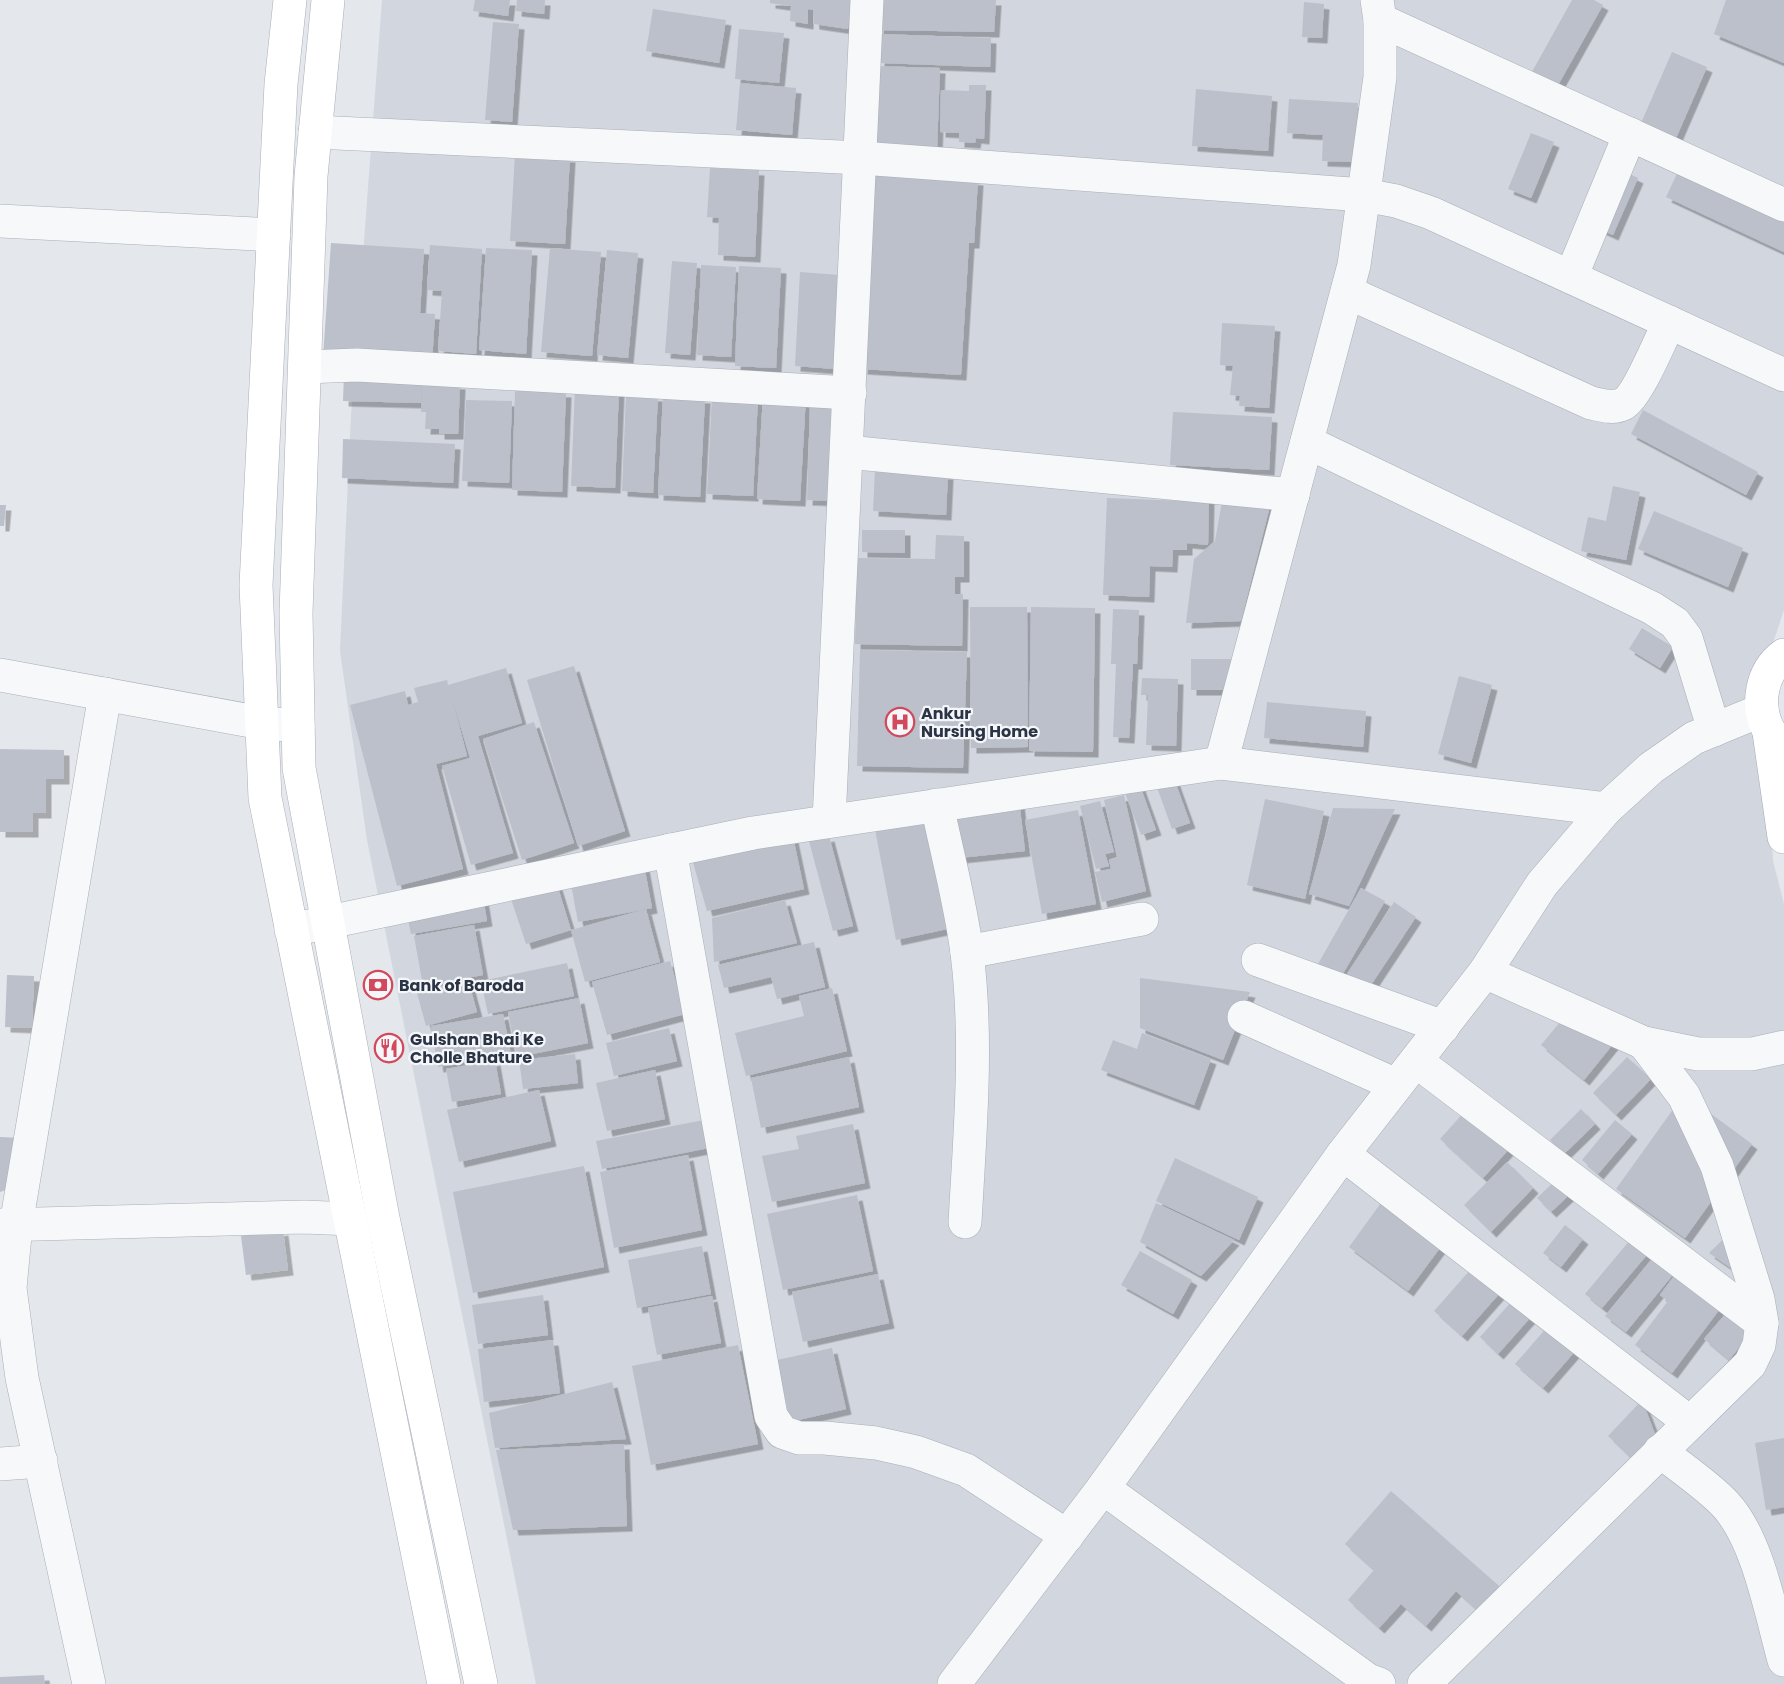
<svg xmlns="http://www.w3.org/2000/svg" width="1784" height="1684" viewBox="0 0 1784 1684" font-family="Poppins,sans-serif">
  <defs>
    <filter id="shadow"><feDropShadow dx="5.5" dy="5.5" stdDeviation="0" flood-color="#0004"/></filter>
  </defs>
  <rect width="100%" height="100%" fill="#e4e7ec"/>
  <path fill="#d2d6de" d="M382 0H1784V610L1762 676 1773 861 1784 904V1684H536L367 840 340 651 351 416Z"/>
  <g fill="#bbc0ca" filter="url(#shadow)">
    <path d="M475 0H510L508 16 473 11Z"/>
    <path d="M517 0H545L544 14 516 11Z"/>
    <path d="M770 0H851L848 29 814 24 813 10 808 9V24L790 21 791 6 770 3Z"/>
    <path d="M879 0H996L994 32 878 30Z"/>
    <path d="M1572 0H1594L1603 5 1553 94 1528 79Z"/>
    <path d="M1726 0H1784V63L1714 34Z"/>
    <path d="M1304 2 1324 4 1322 38 1302 37Z"/>
    <path d="M653 9 726 20 719 63 646 51Z"/>
    <path d="M493 22 519 24 512 122 485 120Z"/>
    <path d="M739 29 784 33 779 83 735 79Z"/>
    <path d="M880 34 991 38 990 67 879 63Z"/>
    <path d="M1672 52 1707 67 1673 145 1638 130Z"/>
    <path d="M874 66 940 68 937 150 872 148Z"/>
    <path d="M740 83 796 88 792 135 736 130Z"/>
    <path d="M969 85H986L984 139 976 138 975 143 959 142V133L940 132 941 90 969 91Z"/>
    <path d="M1196 89 1272 96 1268 151 1192 146Z"/>
    <path d="M1289 99 1358 103 1354 162 1322 161 1323 135 1287 133Z"/>
    <path d="M1531 133 1554 142 1531 198 1508 189Z"/>
    <path d="M515 154 570 157 565 244 510 241Z"/>
    <path d="M1684 159 1784 206V252L1666 197Z"/>
    <path d="M710 168 759 170 755 257 718 255 719 218 707 217Z"/>
    <path d="M1619 169 1638 178 1613 235 1593 226Z"/>
    <path d="M874 174 978 180 974 243H969L961 375 862 369Z"/>
    <path d="M331 243 424 249 420 313 435 314 432 363 323 357Z"/>
    <path d="M430 245 482 249 476 354 438 351 442 291 427 290Z"/>
    <path d="M486 248 532 250 526 354 479 350Z"/>
    <path d="M550 248 601 252 592 356 541 352Z"/>
    <path d="M607 250 638 253 628 358 597 355Z"/>
    <path d="M672 261 697 263 690 355 665 353Z"/>
    <path d="M701 265 736 267 731 357 697 355Z"/>
    <path d="M739 266 781 268 776 368 735 366Z"/>
    <path d="M800 272 840 275 835 369 795 366Z"/>
    <path d="M1222 323 1275 326 1269 408 1239 406 1240 396 1230 395 1233 366 1220 365Z"/>
    <path d="M344 373 422 374 421 403 343 401Z"/>
    <path d="M422 382 460 384 458 434H439V429H425L426 412H421Z"/>
    <path d="M575 387 619 389 615 488 571 486Z"/>
    <path d="M515 391 566 392 562 492 512 490Z"/>
    <path d="M763 394 806 396 800 501 757 499Z"/>
    <path d="M626 395 658 396 653 493 622 491Z"/>
    <path d="M663 396 705 398 700 497 658 495Z"/>
    <path d="M712 396 758 398 753 496 707 494Z"/>
    <path d="M466 400 512 401 509 483 462 481Z"/>
    <path d="M810 404 839 405 837 501 807 500Z"/>
    <path d="M1643 410 1758 472 1746 495 1631 434Z"/>
    <path d="M1173 412 1272 417 1269 470 1170 465Z"/>
    <path d="M343 439 455 444 453 483 342 478Z"/>
    <path d="M875 470 948 474 946 515 873 511Z"/>
    <path d="M1613 486 1640 492 1626 560 1581 551 1588 517 1606 521Z"/>
    <path d="M1209 495 1208 545 1187 543V550H1173L1172 567 1150 566 1149 597 1103 595 1107 498 1185 501Z"/>
    <path d="M1223 496 1272 498 1241 621 1186 623 1194 559 1215 541Z"/>
    <path d="M0 505H6L4 526H0Z"/>
    <path d="M1654 511 1743 548 1728 587 1638 549Z"/>
    <path d="M862 530H905V553L862 552Z"/>
    <path d="M936 535 964 536V577H955V594H963L962 646 855 644 857 558 935 559Z"/>
    <path d="M970 607H1027L1028 747 971 748Z"/>
    <path d="M1031 607 1095 608 1093 752 1029 751Z"/>
    <path d="M1113 609 1139 610 1137 664H1133L1129 738 1113 737 1116 664H1111Z"/>
    <path d="M1642 628 1673 647 1660 668 1629 649Z"/>
    <path d="M860 650 967 652 963 768 857 766Z"/>
    <rect x="1191" y="659" width="40" height="31"/>
    <path d="M574 666 625 831 578 846 527 680Z"/>
    <path d="M506 668 522 723 478 736 513 853 471 865 442 766 470 758 452 698 467 756 436 764 463 869 397 886 350 705 405 691 408 705 418 702 414 688 447 680 448 685Z"/>
    <path d="M1459 676 1492 685 1471 763 1438 754Z"/>
    <path d="M1142 678 1178 679 1176 746 1146 745 1148 695H1141Z"/>
    <path d="M1267 702 1366 711 1363 747 1264 738Z"/>
    <path d="M534 722 574 843 522 860 483 739Z"/>
    <path d="M0 749 64 750V779H46V813H33V832H0Z"/>
    <path d="M1172 773 1190 823 1172 829 1154 779Z"/>
    <path d="M1138 780 1156 830 1141 835 1122 785Z"/>
    <path d="M1124 795 1146 891 1102 902 1095 872 1111 869 1109 860 1117 857 1104 800Z"/>
    <path d="M1265 799 1324 811 1305 899 1247 885Z"/>
    <path d="M1019 800 1025 851 959 858 953 808Z"/>
    <path d="M1100 801 1114 852 1105 854 1109 866 1096 869 1080 806Z"/>
    <path d="M1333 808 1395 809 1349 906 1309 894Z"/>
    <path d="M1078 810 1096 904 1042 914 1025 820Z"/>
    <path d="M929 813 952 928 896 940 874 824Z"/>
    <path d="M829 836 853 926 833 931 809 841Z"/>
    <path d="M793 837 804 889 707 911 692 859Z"/>
    <path d="M644 865 652 908 578 922 570 879Z"/>
    <path d="M555 878 571 930 526 944 509 893Z"/>
    <path d="M1361 888 1385 901 1341 977 1318 964Z"/>
    <path d="M483 897 487 921 411 934 406 910Z"/>
    <path d="M785 900 797 943 714 962 712 918Z"/>
    <path d="M1394 902 1416 917 1367 991 1345 977Z"/>
    <path d="M646 909 660 962 585 982 571 930Z"/>
    <path d="M474 925 483 975 423 986 414 936Z"/>
    <path d="M814 942 825 987 777 999 771 977 724 988 718 965Z"/>
    <path d="M670 961 685 1014 607 1035 592 982Z"/>
    <path d="M567 963 574 996 488 1014 481 981Z"/>
    <path d="M7 975 34 976 32 1028 5 1027Z"/>
    <path d="M1140 978 1250 992 1223 1060 1140 1028Z"/>
    <path d="M468 979 477 1012 426 1026 417 993Z"/>
    <path d="M832 988 847 1051 746 1076 735 1033 804 1016 799 996Z"/>
    <path d="M579 998 588 1043 517 1057 508 1012Z"/>
    <path d="M1576 1003 1618 1038 1584 1080 1541 1045Z"/>
    <path d="M503 1014 511 1054 438 1067 431 1026Z"/>
    <path d="M669 1028 677 1061 614 1076 606 1043Z"/>
    <path d="M1142 1033 1211 1059 1194 1105 1101 1070 1113 1040 1137 1049Z"/>
    <path d="M575 1054 578 1083 523 1089 519 1060Z"/>
    <path d="M849 1057 859 1107 761 1128 751 1078Z"/>
    <path d="M1627 1057 1651 1079 1616 1115 1593 1093Z"/>
    <path d="M495 1060 501 1094 452 1102 446 1069Z"/>
    <path d="M655 1070 665 1119 607 1131 596 1083Z"/>
    <path d="M539 1090 551 1141 459 1162 447 1110Z"/>
    <path d="M1684 1094 1752 1144 1685 1238 1616 1189Z"/>
    <path d="M1581 1109 1595 1124 1563 1155 1550 1140Z"/>
    <path d="M1466 1110 1509 1149 1483 1178 1440 1139Z"/>
    <path d="M714 1118 719 1146 602 1169 596 1141Z"/>
    <path d="M1615 1120 1632 1134 1598 1174 1582 1160Z"/>
    <path d="M853 1124 865 1183 772 1202 762 1156 799 1149 796 1136Z"/>
    <path d="M0 1137 22 1138 20 1185 0 1192Z"/>
    <path d="M688 1155 702 1230 614 1248 600 1172Z"/>
    <path d="M1175 1158 1258 1197 1239 1240 1156 1201Z"/>
    <path d="M1507 1162 1533 1188 1491 1232 1464 1205Z"/>
    <path d="M584 1166 604 1267 473 1293 453 1192Z"/>
    <path d="M1569 1167 1583 1182 1551 1212 1537 1198Z"/>
    <path d="M1394 1185 1454 1229 1408 1291 1349 1247Z"/>
    <path d="M857 1195 873 1271 783 1290 767 1214Z"/>
    <path d="M1156 1203 1234 1240 1201 1276 1140 1242Z"/>
    <path d="M1744 1219 1756 1285 1709 1253Z"/>
    <path d="M1645 1222 1662 1237 1602 1308 1585 1294Z"/>
    <path d="M1565 1225 1583 1239 1561 1267 1543 1253Z"/>
    <path d="M283 1230 288 1270 246 1275 241 1236Z"/>
    <path d="M702 1246 711 1294 637 1308 628 1260Z"/>
    <path d="M1660 1249 1680 1266 1626 1332 1605 1316Z"/>
    <path d="M1140 1251 1192 1280 1173 1314 1121 1285Z"/>
    <path d="M1683 1264 1728 1298 1672 1373 1635 1345 1668 1301 1660 1295Z"/>
    <path d="M1471 1269 1499 1294 1462 1336 1434 1311Z"/>
    <path d="M878 1274 889 1323 803 1342 792 1292Z"/>
    <path d="M1519 1293 1537 1310 1498 1354 1480 1337Z"/>
    <path d="M543 1295 548 1335 478 1344 472 1305Z"/>
    <path d="M712 1296 721 1343 657 1355 648 1308Z"/>
    <path d="M1728 1311 1752 1331 1729 1360 1704 1339Z"/>
    <path d="M1549 1325 1577 1349 1543 1388 1515 1364Z"/>
    <path d="M553 1340 560 1393 484 1402 478 1349Z"/>
    <path d="M738 1345 758 1444 651 1465 632 1366Z"/>
    <path d="M832 1348 846 1409 790 1422 777 1360Z"/>
    <path d="M612 1382 626 1439 495 1448 489 1413Z"/>
    <path d="M1642 1400 1655 1434 1633 1460 1608 1436Z"/>
    <path d="M1784 1438V1507L1766 1510 1755 1443Z"/>
    <path d="M624 1444 627 1526 513 1530 496 1450Z"/>
    <path d="M1391 1491 1499 1586 1478 1611 1456 1591 1426 1626 1401 1604 1379 1628 1348 1600 1374 1570 1345 1544Z"/>
    <path d="M44 1675 45 1684H0V1677Z"/>
  </g>
  <g fill="none" stroke-linecap="round" stroke-linejoin="round">
    <g stroke="#a9aeb7" stroke-width="34">
      <g id="minor">
        <path d="M1380 20 1784 205"/>
        <path d="M315 132 861 158 1364 195 1396 201 1431 213 1784 375"/>
        <path d="M0 221 274 235"/>
        <path d="M1571 277 1630 134"/>
        <path d="M1347 292 1591 403C1601 405 1613 409 1623 404 1637 397 1661 339 1669 322"/>
        <path d="M305 367 357 365 850 393"/>
        <path d="M1307 442 1652 608 1675 623 1686 638 1714 730"/>
        <path d="M847 452 1293 495"/>
        <path d="M1221 763 1354 265 1380 77V20L1377 0"/>
        <path d="M937 805C947 853 961 905 967 953 978 1040 970 1134 965 1222"/>
        <path d="M829 821 867 0"/>
        <path d="M670 850 771 1416 782 1432 799 1438H825L876 1443 916 1452 966 1470 1067 1536"/>
        <path d="M291 930 753 833 1221 763 1606 809"/>
        <path d="M967 952 1142 919"/>
        <path d="M1258 960 1443 1027"/>
        <path d="M1485 972 1644 1043 1698 1054H1752L1784 1047"/>
        <path d="M1244 1017 1396 1085"/>
        <path d="M1416 1061 1762 1323"/>
        <path d="M1343 1154 1689 1422"/>
        <path d="M0 1225 305 1217 350 1219"/>
        <path d="M1660 1451C1681 1468 1707 1485 1725 1504 1758 1539 1771 1614 1784 1660"/>
        <path d="M0 1464 41 1461"/>
        <path d="M1103 1488 1368 1680 1379 1684"/>
        <path d="M89 1684 22 1378 10 1288 16 1225 105 694"/>
        <path d="M1424 1684 1750 1364 1759 1345 1762 1323 1758 1299 1717 1166 1684 1096 1644 1043"/>
      </g>
    </g>
    <g stroke="#a9aeb7" stroke-width="34">
      <g id="tertiary">
        <path d="M0 675 262 723 298 726"/>
        <path d="M954 1684 1103 1488 1343 1154 1485 972 1542 884 1606 809 1651 768 1694 738 1762 710"/>
      </g>
    </g>
    <g stroke="#a9aeb7" stroke-width="34">
      <g id="secondary">
        <path d="M290 0 281 84 256 585 265 798 444 1684"/>
        <path d="M328 0 311 176 296 613 299 768 383 1218 481 1684"/>
      </g>
    </g>
    <g stroke="#a3abb8" stroke-width="34">
      <g id="primary">
        <path d="M1784 655C1761 672 1756 704 1768 729 1772 736 1779 742 1784 748"/>
        <path d="M1769 732 1784 837"/>
      </g>
    </g>
    <use href="#minor" stroke="#f7f8fa" stroke-width="33"/>
    <use href="#tertiary" stroke="#f7f8fa" stroke-width="33"/>
    <use href="#secondary" stroke="#fff" stroke-width="33"/>
    <use href="#primary" stroke="#fff" stroke-width="33"/>
  </g>
  <defs>
    <g id="hospital-ring" transform="scale(1.5)"><circle r="9.5" fill="#f4f6f9" stroke="#d1495b" stroke-width="1.5"/><path d="M-5-5h3v3.5h4V-5h3V5h-3V1.5h-4V5h-3Z" fill="#d1495b"/></g>
    <g id="bank-ring" transform="scale(1.5)"><circle r="9.5" fill="#f4f6f9" stroke="#d1495b" stroke-width="1.5"/><path d="M-6-4H6V4H-6ZM0-2.3a2.3 2.3 0 1 0 0 4.6a2.3 2.3 0 1 0 0-4.6Z" fill="#d1495b"/></g>
    <g id="restaurant-ring" transform="scale(1.5)"><circle r="9.5" fill="#f4f6f9" stroke="#d1495b" stroke-width="1.5"/><path d="M-5-6h1v4h1v-4h1v4h1v-4h1v5L-1.5 .5V6h-2V.5L-5-1ZM5-6V6H3V1.5H1.5Q1.5-4 5-6Z" fill="#d1495b"/></g>
  </defs>
  <g fill-rule="evenodd">
    <use href="#hospital-ring" x="900" y="722"/>
    <use href="#bank-ring" x="378" y="985"/>
    <use href="#restaurant-ring" x="389" y="1048"/>
  </g>
  <g text-anchor="middle" stroke-width="4.5" stroke-linejoin="round" paint-order="stroke">
    <g font-size="16" font-weight="bold" fill="#2b3445" stroke="#f4f6f9" text-anchor="start">
      <text x="921" y="719">Ankur<tspan x="921" dy="18">Nursing Home</tspan></text>
      <text x="399" y="991">Bank of Baroda</text>
      <text x="410" y="1045">Gulshan Bhai Ke<tspan x="410" dy="18">Cholle Bhature</tspan></text>
    </g>
  </g>
</svg>
